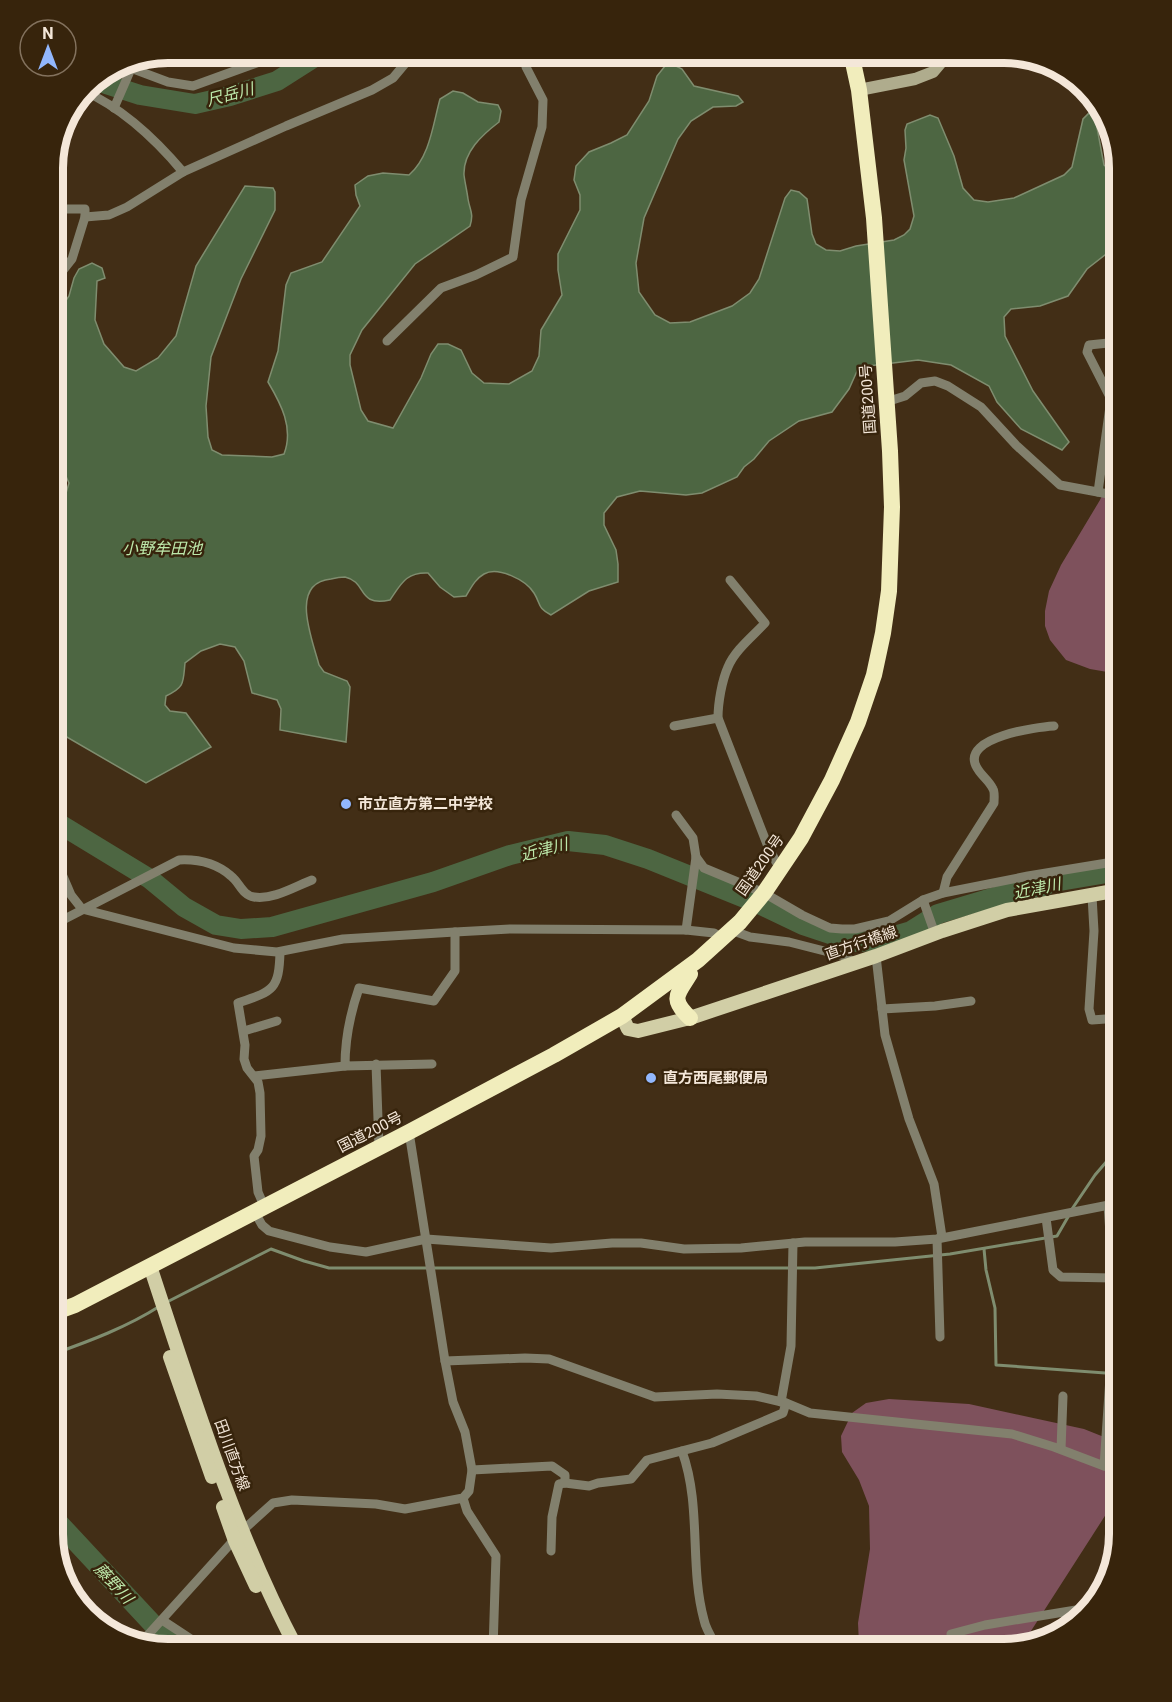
<svg xmlns="http://www.w3.org/2000/svg" width="1172" height="1702" viewBox="0 0 1172 1702" font-family="Roboto,'Noto Sans JP',sans-serif">
  <rect width="100%" height="100%" fill="#422e16"/>
  <g fill="#7e515c">
    <path d="M1119 460V674L1090 669 1066 660 1050 640 1045 626V611L1049 591 1061 565 1100 500Z"/>
    <path d="M889 1399 969 1404 1084 1429 1119 1443V1494L1022 1645 1005 1649H864L859 1644 858 1623 870 1549 869 1506 859 1480 842 1452 841 1436 852 1413 866 1403Z"/>
  </g>
  <path fill="#4d6642" stroke="#7f8d6f" stroke-width="1.5" d="M674 65 682 69 694 86 738 96 743 102 736 106 713 107 691 121 678 139 644 218 636 263 639 292 655 315 670 323 690 322 732 306 750 293 759 279 785 198 791 190 799 192 807 199 812 234 816 244 826 250 840 251 856 246 894 240 904 235 910 229 914 216 904 160 906 148 905 130 907 124 930 115 938 118 954 156 963 188 974 200 988 202 1014 198 1064 175 1072 167 1083 119 1090 112 1096 122 1104 165 1119 176V250L1105 255 1087 269 1068 296 1040 306 1011 309 1004 317 1005 336 1033 391 1069 442 1062 450 1021 429 997 402 989 386 951 365 918 360 868 366 858 369 849 389 832 412 799 421 769 441 754 459 744 467 737 477 702 493 686 495 640 491 617 497 604 513V525L616 550 618 564V582L589 591 551 615C537 608 541 604 534 593 526 580 498 566 484 574 475 579 471 588 466 596L454 597 440 587 428 573C406 572 401 584 390 600 356 607 368 582 345 577 341 577 335 578 331 579 288 583 313 641 319 665L324 672 347 681 350 687 346 742 280 730 281 709 277 700 252 693 244 661 235 647 220 644 201 651 185 663C183 683 185 687 166 696L165 705 170 711 186 713 211 747 146 783 53 729V495L66 493 69 483 53 448V320L69 296 74 278 79 269 92 263 102 268 105 278 97 281 95 320 104 344 124 367 136 371 158 358 176 336 196 266 245 186 273 188 275 192V210L241 279 211 357 206 406 208 437 212 450 222 455 272 457 284 454C294 428 281 404 268 382L278 351 286 285 291 273 322 262 360 206 356 195 355 185 368 176 383 173 409 175C430 157 433 124 440 99L453 91 463 93 478 102 498 105 501 111 499 122C482 135 463 152 464 175 465 183 467 191 468 199 470 211 474 213 470 226L415 264 362 330 350 355V365L361 410 368 421 393 428 421 378 431 354 438 344H448L461 350 472 373 484 383 509 384 532 371 539 356 541 330 562 295 558 270V254L580 210V195L574 180 576 166 589 152 611 143 627 135 649 101 657 76 665 66Z"/>
  <g fill="none" stroke-linecap="round" stroke-linejoin="round">
    <g stroke="#7f8d6f" stroke-width="3">
      <path d="M1072 1209 1095 1175 1119 1147"/>
      <path d="M984 1249 986 1270 995 1308 996 1365 1119 1374"/>
      <path d="M165 1303 271 1249 304 1261 329 1268H815L950 1254 1057 1236 1068 1217"/>
      <path d="M53 1354C90 1341 127 1327 160 1306"/>
    </g>
    <g stroke="#4d6642" stroke-width="20">
      <path d="M98 78 106 84 140 95 195 104 230 96 277 81 321 53"/>
      <path d="M53 820 150 879 184 907 216 925 241 929 272 927 433 882 510 855 568 841 605 845 648 859 757 903 803 925 854 942 877 941 911 931 938 914 1022 889 1045 886 1048 883 1119 871"/>
      <path d="M53 1517 176 1649"/>
    </g>
    <g stroke="#82806d" stroke-width="9">
      <path d="M529 53 543 55 552 53"/>
      <path d="M120 64 168 82 193 86 284 53"/>
      <path d="M84 91C122 108 157 141 183 172"/>
      <path d="M114 108 131 69"/>
      <path d="M85 217 109 215 127 207 183 172 286 126 372 90 393 78 414 53"/>
      <path d="M53 283 72 259 85 217V209H63L53 206"/>
      <path d="M387 341 441 288 476 275 513 257 521 200 542 127 543 100 526 67 530 53"/>
      <path d="M1119 347V326"/>
      <path d="M1111 399 1087 352 1089 345 1118 342"/>
      <path d="M886 402 905 396 921 383 935 381 948 386 981 407 1016 445 1060 485 1119 496"/>
      <path d="M1098 492 1111 399 1119 385"/>
      <path d="M730 580 765 623C753 636 735 650 728 667 722 680 718 703 718 718L767 844 776 862 783 864"/>
      <path d="M674 726 718 718"/>
      <path d="M676 815 693 838 696 857 704 868 764 893 802 915 830 928 842 929H855L889 921 923 900 943 893 1028 876 1119 861"/>
      <path d="M53 853 71 895 82 909 234 948 277 952 343 939 455 932 510 929 686 930 714 933 723 938"/>
      <path d="M943 893 947 877 994 803C994 798 995 792 993 789 989 780 980 775 976 766 962 737 1037 727 1054 726"/>
      <path d="M1092 896 1094 931 1089 1009 1092 1020 1119 1018"/>
      <path d="M923 900 935 934"/>
      <path d="M53 925 179 860C198 859 216 863 231 876 240 883 242 895 254 897 273 900 294 887 312 880"/>
      <path d="M686 930 696 857"/>
      <path d="M731 930 750 937 789 942 844 956 855 963"/>
      <path d="M876 956 885 1035 909 1119 934 1184 942 1237"/>
      <path d="M882 1009 935 1006 971 1001"/>
      <path d="M244 1031 277 1021"/>
      <path d="M376 1064 379 1147"/>
      <path d="M432 1064 345 1066C345 1038 350 1014 359 988L434 1001 455 971V932"/>
      <path d="M254 1076 345 1066"/>
      <path d="M264 1206 258 1192 254 1156 258 1150 261 1136 260 1093 258 1082 247 1068 244 1059 245 1045 238 1003C273 991 279 990 280 952"/>
      <path d="M254 1211 262 1225 269 1231 330 1247 366 1252 426 1239 551 1248 612 1243H641L684 1249 741 1248 805 1242H895L937 1239 1119 1203"/>
      <path d="M1046 1218 1053 1270 1061 1277 1113 1278"/>
      <path d="M937 1239 940 1337"/>
      <path d="M445 1361 525 1358 549 1359 655 1397 717 1394 756 1396 786 1403 810 1413 1012 1434 1054 1447 1104 1466 1119 1470"/>
      <path d="M781 1402 791 1346 793 1243"/>
      <path d="M1061 1449 1063 1396"/>
      <path d="M682 1451C702 1507 689 1565 704 1620 706 1630 713 1640 718 1649"/>
      <path d="M1104 1466 1115 1304 1108 1205"/>
      <path d="M472 1470 552 1466 565 1475V1483L589 1486 598 1483 631 1479 647 1460 712 1443 783 1413 786 1403"/>
      <path d="M463 1498 467 1511 496 1556 493 1649"/>
      <path d="M551 1551 552 1517 559 1484 565 1483"/>
      <path d="M92 1617 128 1637 147 1636 242 1531 273 1503 292 1500 376 1504 405 1509 463 1498 469 1491 472 1470 465 1432 453 1402 445 1361 409 1132"/>
      <path d="M162 1620 206 1649"/>
      <path d="M951 1634 985 1625 1088 1608"/>
    </g>
    <path stroke="#afac8d" stroke-width="12" d="M859 90 915 79 933 72 949 53"/>
    <g stroke="#d1cea6" stroke-width="14">
      <path d="M622 1016 628 1029 638 1031 690 1018 876 956 942 931 1007 910 1119 890"/>
      <path d="M150 1266C193 1396 233 1528 297 1649"/>
      <path d="M170 1357 212 1477"/>
      <path d="M223 1507 235 1541 256 1586"/>
    </g>
    <g stroke="#f1edbc" stroke-width="16">
      <path d="M690 974C678 994 669 998 690 1018"/>
      <path d="M53 1313 75 1305 409 1132 554 1055 622 1016 698 960 740 922 764 893 801 838 832 780 858 722 874 675 883 633 889 591 892 507 890 451 874 218 859 90 851 53"/>
    </g>
  </g>
  <g fill="#92b7fd" stroke="#37240c" stroke-width="2">
    <circle cx="346" cy="804" r="6"/>
    <circle cx="651" cy="1078" r="6"/>
  </g>
  <g text-anchor="middle" stroke-width="5" stroke-linejoin="round" paint-order="stroke">
    <g font-size="15" fill="#f4e7d9" stroke="#37240c">
      <text transform="translate(868 399) rotate(-94)" y="5">国道200号</text>
      <text transform="translate(760 865) rotate(-55)" y="5">国道200号</text>
      <text transform="translate(861 943) rotate(-19)" y="5">直方行橋線</text>
      <text transform="translate(370 1132) rotate(-27)" y="5">国道200号</text>
      <text transform="translate(232 1455) rotate(70)" y="5">田川直方線</text>
    </g>
    <g font-size="15" font-weight="bold" fill="#f4e7d9" stroke="#37240c" text-anchor="start">
      <text x="358" y="809">市立直方第二中学校</text>
      <text x="663" y="1083">直方西尾郵便局</text>
    </g>
    <g font-size="16" font-style="italic" fill="#bde9ab" stroke="#37240c">
      <text transform="translate(230 94) rotate(-15)" y="6">尺岳川</text>
      <text x="162" y="554">小野牟田池</text>
      <text transform="translate(544 849) rotate(-14)" y="6">近津川</text>
      <text transform="translate(1037 888) rotate(-12)" y="6">近津川</text>
      <text transform="translate(114 1583) rotate(47)" y="6">藤野川</text>
    </g>
  </g>
  <path d="M0 0H1172V1702H0ZM168 63H1004A105 105 0 0 1 1109 168V1534A105 105 0 0 1 1004 1639H168A105 105 0 0 1 63 1534V168A105 105 0 0 1 168 63Z" fill="#37240c" fill-rule="evenodd"/>
  <path fill="none" stroke="#f4e7d9" stroke-width="8" d="M168 63H1004A105 105 0 0 1 1109 168V1534A105 105 0 0 1 1004 1639H168A105 105 0 0 1 63 1534V168A105 105 0 0 1 168 63Z"/>
  <g transform="translate(48 48)"><circle r="28" fill="#37240c" stroke="#83725e" stroke-width="1.5"/>
  <path d="M0-4.5L10 22L0 15L-10 22Z" fill="#92b7fd"/>
  <text y="-9" font-size="16" font-weight="bold" text-anchor="middle" fill="#f4e7d9">N</text>
  </g>
</svg>
